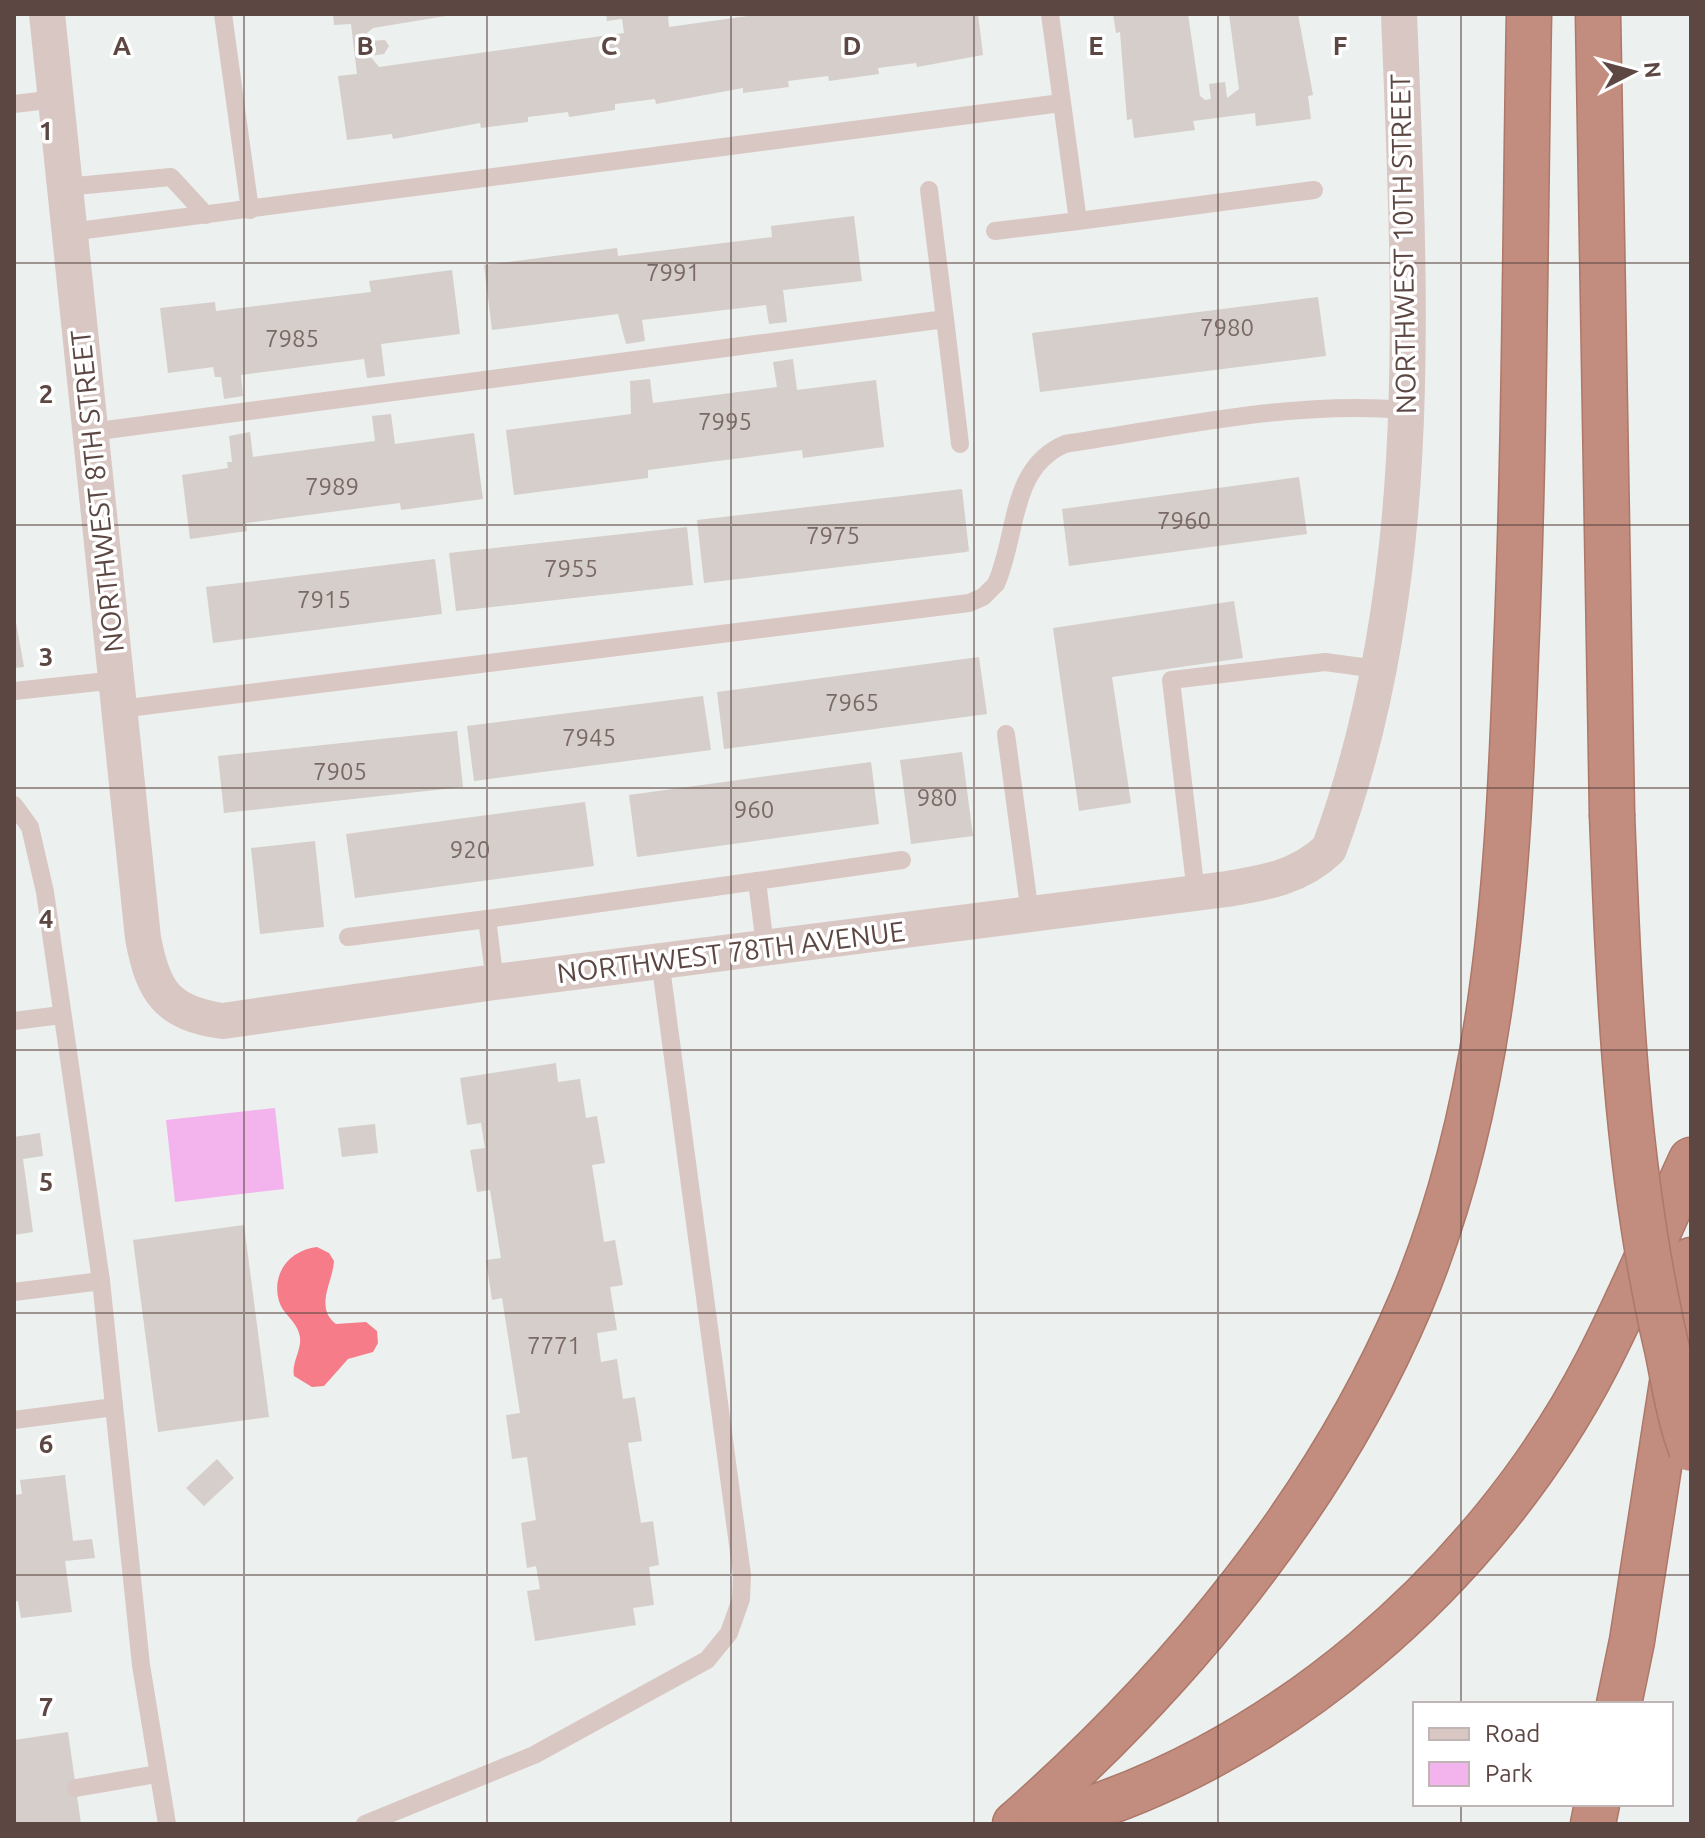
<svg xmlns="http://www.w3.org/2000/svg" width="1705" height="1838" viewBox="0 0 1705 1838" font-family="Ubuntu,sans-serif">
  <rect width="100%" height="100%" fill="#ecf0ee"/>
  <path fill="#f3b4ee" d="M275 1108 284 1189 175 1202 166 1120Z"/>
  <path fill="#f57c88" d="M317 1247 329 1253 334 1261C333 1282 314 1307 336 1324L366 1322 377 1331 378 1343 373 1352 348 1359 324 1386 312 1387 294 1376C291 1361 304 1348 299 1333 296 1321 282 1313 279 1301 271 1273 290 1250 317 1247Z"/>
  <g fill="#d5ceca">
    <path d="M333 14H458L373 28 367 33 368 41 385 40 389 46 384 54 370 56 379 67 624 33 622 19 607 21 606 14H674L668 17 669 27 762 14H978L983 55 917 67 916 63 878 68 879 74 829 81 828 76 788 81 789 87 743 93V88L656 104 655 99 615 104V110L569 117 568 112 528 117V122L481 128 480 123 393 139 392 134 347 140 338 76 357 74 351 24 334 25Z"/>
    <path d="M1113 14H1188L1200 96 1205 100 1211 99 1209 84 1225 82 1227 98 1239 89 1229 14H1298L1313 95 1308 96 1311 119 1256 126 1255 113 1193 121 1195 130 1134 138 1132 119 1127 120 1120 32 1116 33Z"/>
    <path d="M854 216 862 281 783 290 787 322 769 324 766 305 642 320 645 341 626 344 618 314 492 330 484 265 617 248 618 256 772 237 771 226Z"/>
    <path d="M452 270 460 334 381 344 385 376 367 378 364 359 241 375 243 396 224 399 221 377H215L213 367 168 373 160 308 215 302 216 311 371 292 369 281Z"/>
    <path d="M1318 297 1326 356 1040 392 1032 333Z"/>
    <path d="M793 359 797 390 876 380 884 447 803 458 802 450 648 470V478L514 495 506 430 631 414 630 381 650 379 653 403 777 387 773 362Z"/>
    <path d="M391 414 395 444 474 433 483 499 401 510 400 503 246 523 247 531 190 539 182 475 228 468 227 462H232L229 436 250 432 253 457 375 441 372 416Z"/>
    <path d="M1299 477 1307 534 1069 566 1062 509Z"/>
    <path d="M962 489 969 551 966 552 704 583 697 520Z"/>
    <path d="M687 527 693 585 456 611 449 553Z"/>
    <path d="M435 559 442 614 213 643 206 587Z"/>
    <path d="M1234 601 1243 658 1112 677 1131 803 1079 811 1053 628Z"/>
    <path d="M14 611 24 667 14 668Z"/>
    <path d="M979 657 987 714 724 749 717 692Z"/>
    <path d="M703 696 711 750 474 781 467 726Z"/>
    <path d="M457 731 463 787 224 813 218 756Z"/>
    <path d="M962 752 973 836 911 844 900 760Z"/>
    <path d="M871 762 879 824 637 857 629 795Z"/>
    <path d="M585 802 594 866 355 898 346 834Z"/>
    <path d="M315 841 324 927 260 934 251 848Z"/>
    <path d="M556 1063 558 1082 580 1079 586 1118 597 1116 605 1163 592 1165 604 1242 615 1240 623 1285 610 1287 617 1330 597 1333 601 1362 617 1359 623 1399 635 1397 642 1441 628 1443 641 1523 653 1521 659 1565 649 1567 654 1605 633 1608 636 1625 535 1641 527 1591 540 1589 536 1566 527 1568 521 1523 536 1520 527 1457 512 1459 506 1415 520 1413 502 1298 492 1300 486 1260 501 1258 490 1190 477 1192 470 1150 485 1148 481 1123 467 1125 460 1078Z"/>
    <path d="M375 1124 378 1153 342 1157 338 1128Z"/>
    <path d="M40 1133 43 1156 23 1159 33 1232 14 1235V1137Z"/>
    <path d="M244 1225 269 1417 158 1432 133 1240Z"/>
    <path d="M217 1459 234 1478 204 1506 186 1488Z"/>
    <path d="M65 1475 73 1541 92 1539 95 1558 65 1561 72 1612 21 1618 18 1601 14 1602V1495L22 1494 20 1480Z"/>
    <path d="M68 1732 81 1824H14V1740Z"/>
  </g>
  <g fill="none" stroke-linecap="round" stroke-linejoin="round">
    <g stroke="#ad7869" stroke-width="47">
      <g id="motorway">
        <path d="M1598 14 1612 814"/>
        <path d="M1619 1704 1632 1641 1691 1260"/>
        <path d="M1015 1824C1178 1681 1326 1503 1411 1302 1497 1097 1508 874 1516 654 1525 441 1525 227 1529 14"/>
        <path d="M1038 1824C1272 1765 1488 1575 1597 1363 1631 1297 1660 1227 1691 1160"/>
        <path d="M1593 1824 1597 1804"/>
      </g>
    </g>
    <g stroke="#d9c7c4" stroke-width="18">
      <path d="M223 14 250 210"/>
      <path d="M1050 14 1078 221 1314 190"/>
      <path d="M14 104 56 99"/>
      <path d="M65 187 171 177 206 215"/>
      <path d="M995 231 1078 221"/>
      <path d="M70 232 1061 103"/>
      <path d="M945 319 960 444"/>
      <path d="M91 432 945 319 929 190"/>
      <path d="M14 691 117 680"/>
      <path d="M120 709 969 603 983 597 996 584C1018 535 1009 468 1065 444 1178 427 1293 400 1406 410"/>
      <path d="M1006 734 1030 914"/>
      <path d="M14 805 30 827 45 892 101 1281 141 1665 167 1824"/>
      <path d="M757 881 902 860"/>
      <path d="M1196 893 1171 680 1325 662 1377 669"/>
      <path d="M348 937 487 919"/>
      <path d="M495 982 487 919 757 881 765 946"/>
      <path d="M14 1021 61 1015"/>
      <path d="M14 1292 101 1281"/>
      <path d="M14 1420 114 1407"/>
      <path d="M76 1788 157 1774"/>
      <path d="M365 1824 534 1755 707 1660 729 1633 741 1599 742 1575 660 960"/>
    </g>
    <path stroke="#d9c7c4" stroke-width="36" d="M47 14 143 938C153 991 166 1013 223 1021L495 982 1227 889C1265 883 1300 877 1329 849 1428 583 1410 292 1399 14"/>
    <use href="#motorway" stroke="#c28c7e" stroke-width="44"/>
    <g stroke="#ad7869" stroke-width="47" stroke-linecap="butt">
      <path id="motorway-bridge" d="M1612 814C1619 993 1626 1174 1667 1349 1674 1382 1679 1418 1691 1449"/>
    </g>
    <use href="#motorway-bridge" stroke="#c28c7e" stroke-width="44"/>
  </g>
  <path fill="none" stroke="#5c4743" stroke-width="2" stroke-opacity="0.55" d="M244 14V1824M487 14V1824M731 14V1824M974 14V1824M1218 14V1824M1461 14V1704M14 263H1691M14 525H1691M14 788H1691M14 1050H1691M14 1313H1691M14 1575H1691M1461 1804V1824"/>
  <g text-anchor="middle" stroke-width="7" stroke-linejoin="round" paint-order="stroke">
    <g font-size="24" fill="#7a6965">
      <text x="673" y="281">7991</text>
      <text x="1227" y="336">7980</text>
      <text x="292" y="347">7985</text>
      <text x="725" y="430">7995</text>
      <text x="332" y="495">7989</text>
      <text x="1184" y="529">7960</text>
      <text x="833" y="544">7975</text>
      <text x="571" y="577">7955</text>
      <text x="324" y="608">7915</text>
      <text x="852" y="711">7965</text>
      <text x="589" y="746">7945</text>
      <text x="340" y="780">7905</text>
      <text x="937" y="806">980</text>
      <text x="754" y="818">960</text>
      <text x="470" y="858">920</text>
      <text x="554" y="1354">7771</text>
    </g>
    <g font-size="28" fill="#5c4743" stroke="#fff">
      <text transform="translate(1403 244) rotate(-91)" y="10">NORTHWEST 10TH STREET</text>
      <text transform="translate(97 491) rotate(-96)" y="10">NORTHWEST 8TH STREET</text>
      <text transform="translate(731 952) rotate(-7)" y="10">NORTHWEST 78TH AVENUE</text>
    </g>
  </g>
  <g font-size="26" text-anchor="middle" font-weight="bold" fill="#5c4743" stroke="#fff" stroke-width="7" stroke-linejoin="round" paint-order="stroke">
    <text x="122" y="55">A</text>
    <text x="365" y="55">B</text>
    <text x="609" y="55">C</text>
    <text x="852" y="55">D</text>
    <text x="1096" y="55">E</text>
    <text x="1340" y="55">F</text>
    <text x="46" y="140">1</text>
    <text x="46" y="403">2</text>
    <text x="46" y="666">3</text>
    <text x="46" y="928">4</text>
    <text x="46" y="1191">5</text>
    <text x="46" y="1453">6</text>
    <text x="46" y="1716">7</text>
  </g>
  <rect width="1705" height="1838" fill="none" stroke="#5c4743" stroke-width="32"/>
  <rect x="1413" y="1702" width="260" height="104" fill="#ffffff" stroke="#beb5b4" stroke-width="2"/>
  <rect x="1429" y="1728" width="40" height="12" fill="#d9c7c4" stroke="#beb5b4" stroke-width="2"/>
  <text x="1485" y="1742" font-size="24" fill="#5c4743">Road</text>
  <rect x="1429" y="1762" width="40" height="24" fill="#f3b4ee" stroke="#beb5b4" stroke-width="2"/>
  <text x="1485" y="1782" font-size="24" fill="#5c4743">Park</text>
  <g transform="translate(1633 72) rotate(84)" stroke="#ffffff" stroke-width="6" paint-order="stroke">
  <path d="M0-6L14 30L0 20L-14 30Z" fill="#5c4743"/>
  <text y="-12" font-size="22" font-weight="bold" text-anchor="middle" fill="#5c4743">N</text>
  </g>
</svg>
